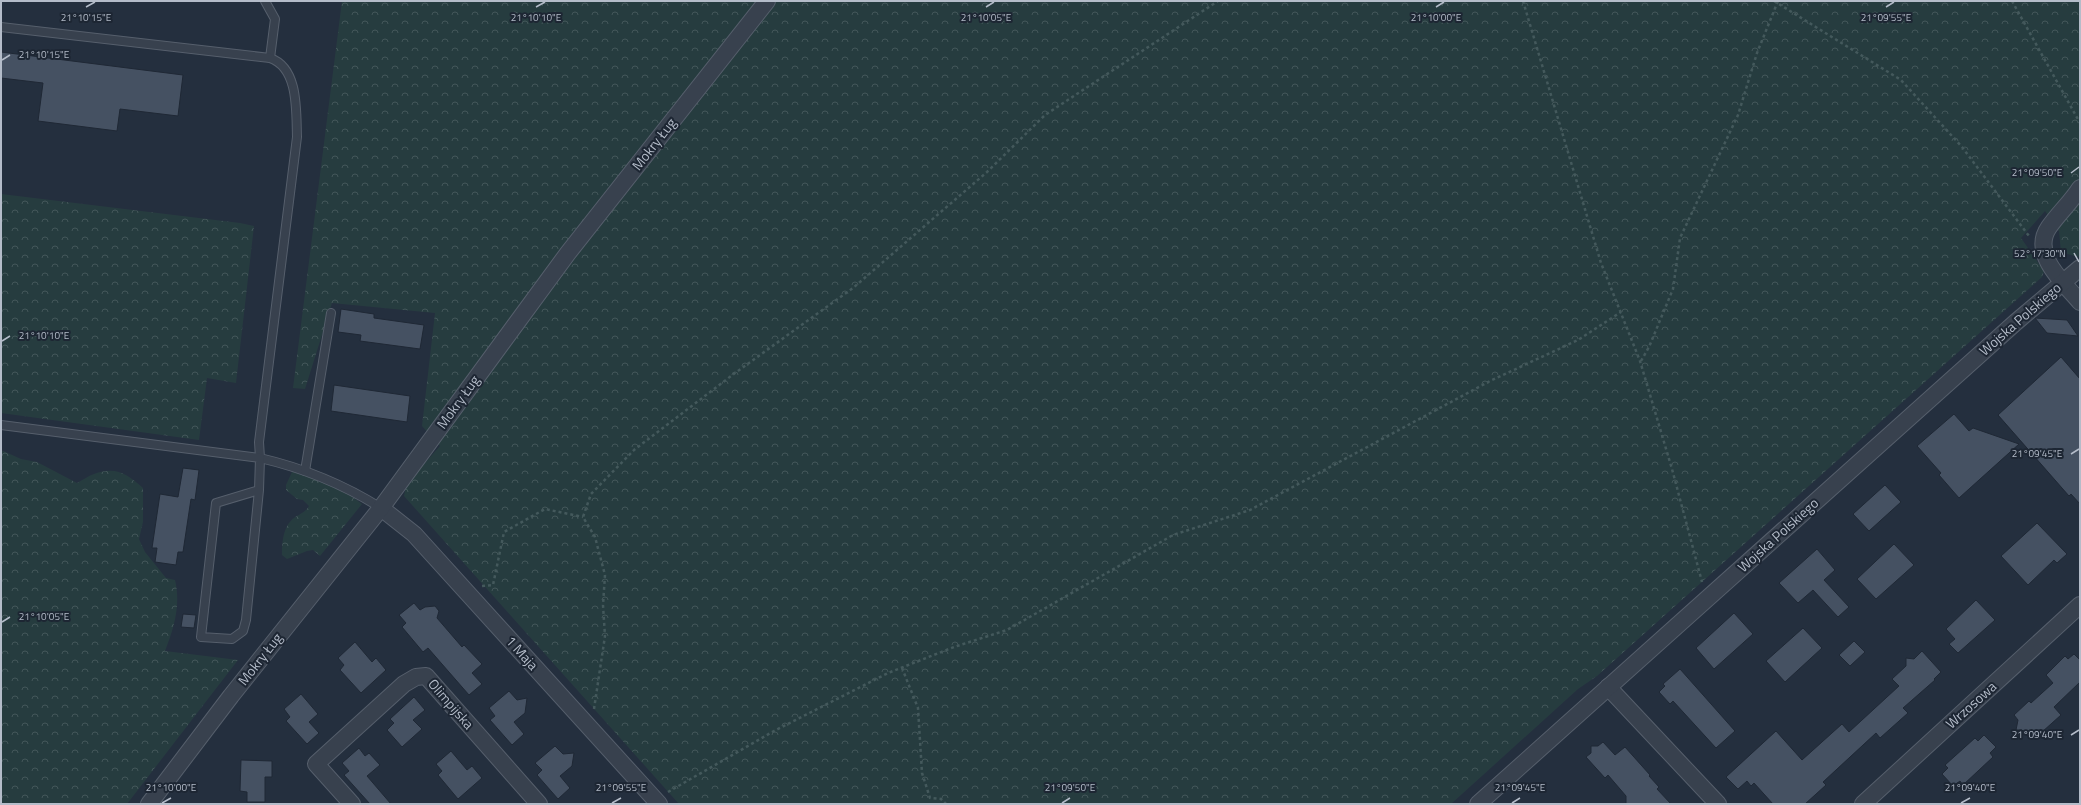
<svg xmlns="http://www.w3.org/2000/svg" width="2081" height="805" viewBox="0 0 2081 805" font-family="'Titillium Web',sans-serif">
  <defs>
    <pattern id="forest-crowns" width="20" height="18" patternUnits="userSpaceOnUse"><rect width="20" height="18" fill="#263c3f"/><path d="M2 6a3 3 0 1 1 6 0M12 15a3 3 0 1 1 6 0" fill="none" stroke="#435659"/></pattern>
  </defs>
  <rect width="100%" height="100%" fill="#242f3e"/>
  <g fill="url(#forest-crowns)">
    <path d="M342 1H2080V256L2078 257 2061 252 2059 231 2045 211 2021 238 2044 271 2042 277 1597 676 1578 689 1451 804H679L404 496 407 483 440 446 422 426 435 313 332 303 305 389 293 388Z"/>
    <path d="M1 194 240 223 254 226 236 383 207 378 199 440 1 413Z"/>
    <path d="M1 450 21 459 37 462 77 483C83 480 88 476 94 474 116 466 127 474 143 488V522L139 539 145 552 166 578 175 580C181 605 174 628 165 651L238 660 127 804H1Z"/>
    <path d="M292 472C311 471 347 492 362 504L320 556 313 550 307 551 287 559 282 555C282 543 283 526 294 518 299 514 305 513 309 506L303 500 297 499 286 490V485Z"/>
  </g>
  <g fill="#455162" stroke="#1f2835">
    <path d="M1 52 183 75 178 116 120 109 117 131 38 121 43 83 1 78Z"/>
    <path d="M341 309 374 314V318L424 325 420 349 360 341 361 335 338 332Z"/>
    <path d="M2035 318 2067 320 2078 336 2047 333Z"/>
    <path d="M2061 357 2080 379V504L2071 494 2069 496 1998 415Z"/>
    <path d="M334 385 410 396 407 422 331 411Z"/>
    <path d="M1954 414 1969 431 1973 428 2019 444 1959 498 1939 475 1941 473 1917 446Z"/>
    <path d="M183 468 199 470 195 500 191 499 183 552H178L176 565 155 562 157 548H152L160 494 178 497Z"/>
    <path d="M1885 485 1901 502 1869 531 1853 514Z"/>
    <path d="M2037 523 2067 554 2057 563 2054 560 2028 585 2001 556Z"/>
    <path d="M1894 544 1914 565 1876 599 1857 579Z"/>
    <path d="M1817 549 1835 570 1824 580 1849 607 1838 617 1813 590 1798 603 1779 583Z"/>
    <path d="M1976 600 1995 620 1958 653 1949 644 1955 639 1946 629Z"/>
    <path d="M414 603 420 610 425 607 435 606 439 611 437 618 462 647 464 645 482 664 472 673 482 684 469 695 428 648 423 652 402 627 406 623 399 615Z"/>
    <path d="M1734 613 1753 634 1714 669 1696 648Z"/>
    <path d="M183 614 196 615 194 628 181 627Z"/>
    <path d="M1803 628 1822 648 1785 682 1766 661Z"/>
    <path d="M1854 641 1865 652 1850 666 1839 655Z"/>
    <path d="M355 642 372 662 376 658 386 670 361 693 340 670 344 665 338 658Z"/>
    <path d="M1922 651 1941 672 1934 679 1935 680 1903 708 1908 713 1880 738 1876 733 1823 782 1826 785 1805 804H1773L1754 783 1751 786 1747 781 1738 789 1726 777 1776 731 1802 760 1842 724 1849 732 1899 686 1892 679 1906 666V658L1914 659Z"/>
    <path d="M2074 654 2080 660V682L2054 707 2061 715 2042 732 2040 730 2030 738 2022 730H2016L2018 720 2014 715 2029 701 2031 703 2053 683 2046 675 2065 656 2068 659Z"/>
    <path d="M1680 669 1735 731 1716 748 1673 701 1670 704 1659 692 1665 686 1663 684Z"/>
    <path d="M509 691 517 700 527 698 525 713 514 722 524 734 512 745 490 720 495 716 489 708Z"/>
    <path d="M301 694 318 714 309 722 319 733 307 744 286 721 290 717 284 709Z"/>
    <path d="M414 697 425 710 413 720 422 729 402 747 387 730 394 723 390 719Z"/>
    <path d="M1984 735 1996 747 1990 753 1993 757 1963 785 1960 781 1953 786 1942 774 1948 768 1945 765 1975 738 1978 741Z"/>
    <path d="M1603 742 1615 755 1625 747 1650 775 1649 776 1659 787 1657 789 1671 804H1626V796L1608 775 1605 778 1586 757 1591 753V746H1598Z"/>
    <path d="M555 746 563 754 574 753 572 766 560 776 570 788 558 799 537 775 542 770 535 763Z"/>
    <path d="M359 748 365 756 369 753 380 765 367 776 391 804H370L344 775 349 771 342 763Z"/>
    <path d="M451 751 467 770 472 766 482 778 458 799 438 775 442 771 436 764Z"/>
    <path d="M241 760 272 761V777H265V802H247V792L240 791Z"/>
  </g>
  <g fill="none" stroke-linecap="round" stroke-linejoin="round">
    <g stroke="#565f6c" stroke-width="10">
      <g id="lane">
        <path d="M265 1 275 19 270 58"/>
        <path d="M1 27 270 58C299 68 296 111 297 137L259 442 260 458C303 468 343 484 381 508"/>
        <path d="M1 425 260 458 259 490 246 620 243 631 232 639 201 637 216 503 259 490"/>
        <path d="M305 471 331 313"/>
      </g>
    </g>
    <g stroke="#565f6c" stroke-width="18">
      <g id="street">
        <path d="M2080 188C2071 202 2059 213 2049 227 2030 254 2064 283 2080 302"/>
        <path d="M381 508 414 534 659 804"/>
        <path d="M1608 687 1718 804"/>
        <path d="M149 804 231 696 381 508 568 253 767 1"/>
        <path d="M352 804 316 764 404 684 416 677 426 676 539 804"/>
        <path d="M1478 804 2016 322 2080 268"/>
        <path d="M1863 804 2080 605"/>
      </g>
    </g>
    <g stroke="#44595c" stroke-width="2.5" stroke-dasharray="3 3" stroke-linecap="butt">
      <path d="M1523 1 1601 263 1640 361 1672 469 1702 582"/>
      <path d="M1774 1 1901 80 1962 147 2029 236"/>
      <path d="M2012 1 2080 123"/>
      <path d="M1641 361 1649 347 1673 289 1680 238 1738 115 1757 53 1778 1"/>
      <path d="M482 586 493 585 504 532 545 509 583 517"/>
      <path d="M902 668 918 708 922 773 930 798 941 799 946 804"/>
      <path d="M594 709 605 636 603 605 605 575 595 537 583 517 591 494 634 450 735 373 853 288 987 172 1045 115 1218 1"/>
      <path d="M668 792 774 731 888 673 954 647 1007 630 1173 535 1250 510 1490 381 1578 340 1621 312"/>
    </g>
    <use href="#lane" stroke="#38414e" stroke-width="8"/>
    <use href="#street" stroke="#38414e" stroke-width="16"/>
  </g>
  <path fill="none" stroke="#b4bcc9" stroke-width="1.5" d="M86 7 95 2M536 7 545 2M986 7 994 2M1436 7 1444 2M1886 7 1894 2M2 60 10 55M2071 173 2079 167M2074 253 2079 262M2 341 10 336M2071 454 2079 449M2 622 10 617M2071 735 2079 730M162 803 171 798M612 803 621 798M1062 803 1070 798M1512 803 1520 798M1961 803 1970 798"/>
  <g text-anchor="middle" stroke-width="4" stroke-linejoin="round" paint-order="stroke">
    <g font-size="14" fill="#b4bcc9" stroke="#1d2633">
      <text transform="translate(654 144) rotate(-52)" y="5">Mokry Ług</text>
      <text transform="translate(2020 319) rotate(-41)" y="5">Wojska Polskiego</text>
      <text transform="translate(458 402) rotate(-54)" y="5">Mokry Ług</text>
      <text transform="translate(1778 535) rotate(-42)" y="5">Wojska Polskiego</text>
      <text transform="translate(522 653) rotate(48)" y="5">1 Maja</text>
      <text transform="translate(260 659) rotate(-52)" y="5">Mokry Ług</text>
      <text transform="translate(451 704) rotate(49)" y="5">Olimpijska</text>
      <text transform="translate(1971 705) rotate(-42)" y="5">Wrzosowa</text>
    </g>
  </g>
  <g font-size="10" text-anchor="middle" fill="#b4bcc9" stroke="#1d2633" stroke-width="4" stroke-linejoin="round" paint-order="stroke">
    <text x="86" y="21">21°10'15"E</text>
    <text x="536" y="21">21°10'10"E</text>
    <text x="986" y="21">21°10'05"E</text>
    <text x="1436" y="21">21°10'00"E</text>
    <text x="1886" y="21">21°09'55"E</text>
    <text x="44" y="58">21°10'15"E</text>
    <text x="2037" y="176">21°09'50"E</text>
    <text x="2040" y="257">52°17'30"N</text>
    <text x="44" y="339">21°10'10"E</text>
    <text x="2037" y="457">21°09'45"E</text>
    <text x="44" y="620">21°10'05"E</text>
    <text x="2037" y="738">21°09'40"E</text>
    <text x="171" y="791">21°10'00"E</text>
    <text x="621" y="791">21°09'55"E</text>
    <text x="1070" y="791">21°09'50"E</text>
    <text x="1520" y="791">21°09'45"E</text>
    <text x="1970" y="791">21°09'40"E</text>
  </g>
  <rect width="2081" height="805" fill="none" stroke="#b4bcc9" stroke-width="4"/>
</svg>
